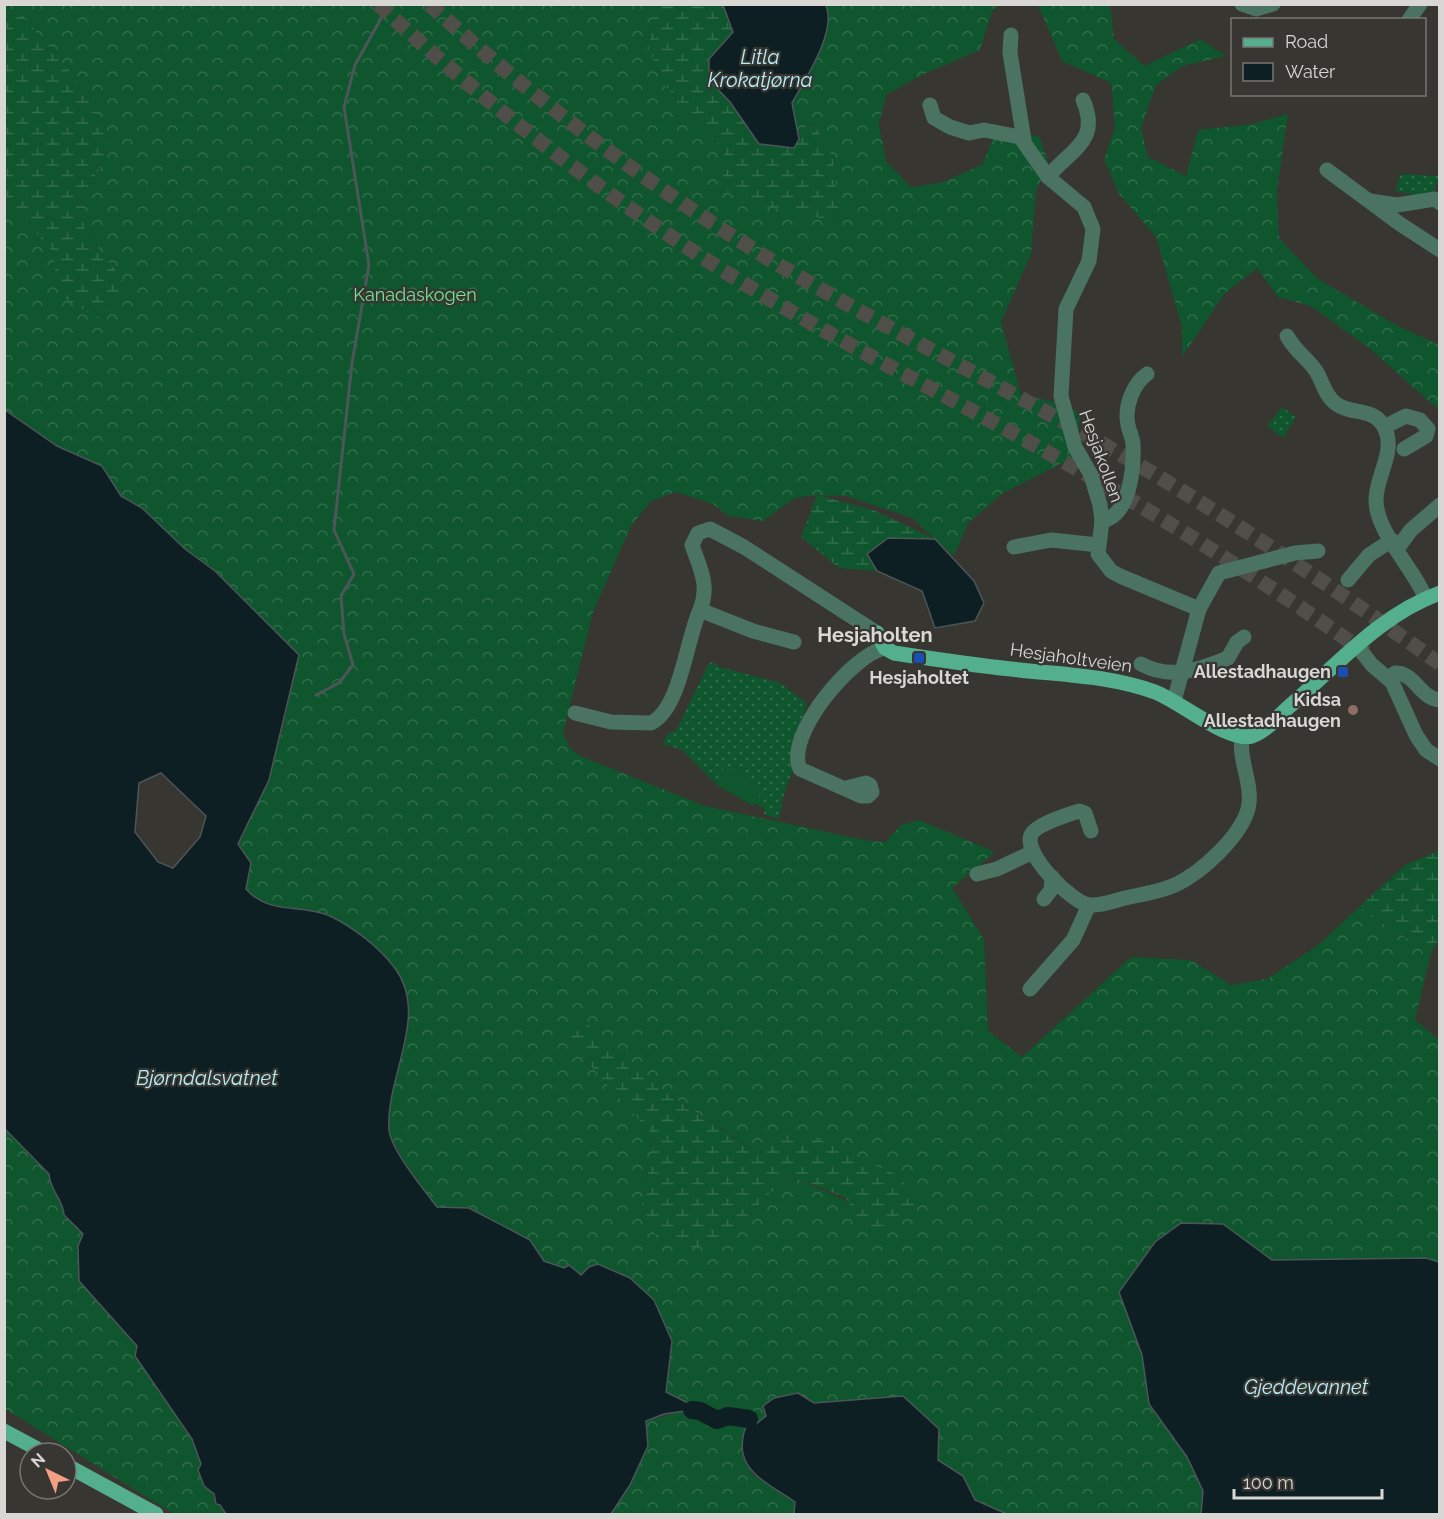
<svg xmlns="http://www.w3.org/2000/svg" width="1444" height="1519" viewBox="0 0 1444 1519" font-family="Raleway,sans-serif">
  <defs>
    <pattern id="grass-dots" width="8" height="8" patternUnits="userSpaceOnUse" patternTransform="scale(1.5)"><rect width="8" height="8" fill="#0f552d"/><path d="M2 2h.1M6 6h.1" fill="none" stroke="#316d4b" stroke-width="1.8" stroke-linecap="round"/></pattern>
    <pattern id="forest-crowns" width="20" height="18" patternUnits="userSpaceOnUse" patternTransform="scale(1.5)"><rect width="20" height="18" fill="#0f552d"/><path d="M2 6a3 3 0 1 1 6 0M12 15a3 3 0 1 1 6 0" fill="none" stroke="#316d4b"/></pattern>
    <pattern id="wetland-marsh" width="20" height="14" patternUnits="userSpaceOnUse" patternTransform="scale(1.5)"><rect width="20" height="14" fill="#0f552d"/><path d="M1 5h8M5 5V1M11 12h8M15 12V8" fill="none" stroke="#316d4b"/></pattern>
  </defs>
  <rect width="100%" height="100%" fill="#373631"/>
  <g fill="url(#grass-dots)">
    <path d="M1401 174 1439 176V177L1433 193 1424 196 1395 191Z"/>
    <path d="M1282 407 1296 417 1283 438 1267 426Z"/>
    <path d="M712 662 720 667 780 683 807 703 796 740 793 769 781 803 783 804 778 819 764 814 765 809 712 780 682 750 663 744 668 733 676 731 708 665Z"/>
  </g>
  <g fill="url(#forest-crowns)" fill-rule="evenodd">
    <path d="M5 5H655L649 47 661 81 724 151 840 222 833 159 814 123 797 131 792 103 820 53 827 7 825 5H1002L993 9 980 50 924 74 886 95 879 124 886 161 911 187 944 182 983 164 995 133 1039 136 1049 164 1036 190 1031 254 1001 322 1021 395 1055 402 1081 413 1074 457 1003 493 968 523 954 556 912 518 846 496 817 495 795 498 763 521 728 516 713 504 676 492 651 501 631 526 593 612 563 733 570 748 580 756 705 806 869 841 886 842 901 825 919 820 995 852 952 888 984 939 988 1031 1022 1057 1131 957 1191 960 1231 985 1267 979 1317 946 1358 908 1431 953 1415 1020 1439 1040V1262L1426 1258 1272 1260 1181 1223 1155 1242 1119 1292 1142 1355 1149 1404 1187 1457 1203 1491 1201 1514H1007L975 1500 963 1476 937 1460 903 1396 814 1403 774 1398 764 1406 766 1416 756 1424 750 1419 751 1473 795 1502 794 1514H611L630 1485 648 1446 646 1421 688 1410 679 1397 666 1392 672 1343 663 1326 581 1275 538 1261 487 1218 469 1208 437 1207 403 1160 389 1132 392 1090 407 1024 409 998 395 968 291 910 257 901 246 889 251 863 238 844 282 732 299 654 215 571 185 549 142 508 121 496 102 466 57 446 5 410V198L54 252 124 283 84 230 80 199 98 171 23 16 5 15ZM566 1033 668 1094 752 1149 783 1130 895 1223 789 1175 723 1239 641 1209 655 1137 578 1052Z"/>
    <path d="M1038 5H1110L1114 39 1145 66 1200 39 1226 56 1182 66 1156 85 1141 128 1148 157 1186 176 1198 130 1252 124 1288 114 1277 191 1279 238 1318 279 1398 326 1439 345V410L1369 348 1311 306 1278 297 1257 268 1225 293 1182 357V327L1156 237 1119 194 1104 159 1115 128 1111 83 1062 61Z"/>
    <path d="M4 1129 50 1174C50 1192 63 1199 64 1215L83 1234 79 1281 137 1346 135 1356 192 1440 216 1504 220 1505 226 1514H174L5 1409Z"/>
  </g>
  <g fill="url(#wetland-marsh)">
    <path d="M655 5H723L734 32 710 80 730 102 759 144 799 139 797 131 814 123 833 159 840 222 739 201 722 187 724 151 661 81 649 47Z"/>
    <path d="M5 15 23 16 92 98 108 146 98 171 80 199 85 230 124 282 102 321 58 294 53 252 5 198Z"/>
    <path d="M817 495 873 510 935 539 888 538 867 554 877 571 839 568 801 537Z"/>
    <path d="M1439 851V939L1431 953 1358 908 1405 865Z"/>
    <path d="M588 1025 668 1094 751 1149 783 1130 814 1137 897 1175 919 1201 895 1223 864 1230 846 1198 789 1175 723 1239 692 1248 656 1236 641 1209 655 1137 578 1052 566 1033Z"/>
  </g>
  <path fill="#0f552d" d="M726 765 764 787 753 806 715 784Z"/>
  <g fill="#0e1f23" stroke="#4b5658" stroke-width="1.5" fill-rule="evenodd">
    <path d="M825 4C839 29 804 81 792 103L799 139 794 148 759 144 730 102 709 80V59L733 32 723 5Z"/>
    <path d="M5 410 57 446 102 466 121 496 142 508 185 549 215 571 299 655 269 780 238 844 251 863 246 889C270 916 301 903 330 916 353 927 379 947 394 967 431 1015 385 1077 389 1130 391 1150 424 1190 437 1207L469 1208 530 1240 544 1261 564 1268 569 1265 581 1275 589 1267 598 1264 630 1278 654 1300 672 1341 666 1392 692 1405V1410L664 1414 646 1421 648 1446 630 1485 611 1514H226L220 1505 216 1504 214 1494 204 1486 198 1470 201 1464 192 1439 135 1356 137 1346 79 1281 78 1246 83 1234 64 1215C63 1199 50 1191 49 1174L5 1129ZM161 773 206 816 200 837 173 868 158 862 135 832 139 783Z"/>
    <path d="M888 538 935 539 974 581 984 603 975 621 935 628 922 591 877 571 867 554Z"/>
    <path d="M1181 1223 1223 1224 1272 1260 1426 1258 1439 1262V1514H1201L1203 1491 1187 1457 1149 1404 1142 1355 1119 1292 1155 1242Z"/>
    <path d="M798 1393 814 1403 903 1396 939 1429 938 1460 963 1476 975 1500 1007 1514H794L795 1502C761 1479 727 1466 749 1419L756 1424 766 1416 763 1406 774 1398Z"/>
  </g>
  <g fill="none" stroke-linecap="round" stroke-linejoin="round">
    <path stroke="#4b5658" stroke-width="3" d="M316 695 339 683 353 665 344 634 341 596 354 574 334 530 352 363 369 265 344 107 355 65 389 4"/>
    <path stroke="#0e1f23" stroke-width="18" d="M692 1410 700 1411 717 1420 728 1416 749 1419"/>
    <g stroke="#4f4e49" stroke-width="15" stroke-dasharray="15 8" stroke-linecap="butt">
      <path d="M378 4C486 104 602 194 727 273 832 339 945 394 1054 456 1161 516 1266 582 1366 653"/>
      <path d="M429 4C534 99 648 185 769 259 884 328 1004 386 1120 454 1230 518 1336 589 1440 664"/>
    </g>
    <g stroke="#4a7362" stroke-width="15">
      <path d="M1242 4 1256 9 1273 4"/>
      <path d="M1409 20 1420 4"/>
      <path d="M1011 35 1010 53 1024 140"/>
      <path d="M930 105 934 118 950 127 969 133 984 130 1020 137 1048 177 1084 207 1093 229 1089 261 1066 309 1061 396 1075 447 1091 475 1100 505 1102 521 1098 554 1111 571 1120 576 1199 609 1174 701"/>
      <path d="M1327 170 1400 224 1440 250"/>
      <path d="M1048 177C1071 149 1101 141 1083 100"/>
      <path d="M1370 201 1397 205 1435 199 1440 203"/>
      <path d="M1287 336C1296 352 1307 358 1316 371 1323 382 1324 394 1335 403 1351 416 1375 406 1385 429 1396 452 1375 478 1376 501 1377 534 1414 568 1426 599"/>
      <path d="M1384 427 1406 416 1420 420 1428 429 1426 436 1404 449"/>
      <path d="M1102 521C1131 515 1134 466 1133 443 1132 436 1129 431 1128 425 1124 407 1133 384 1147 374"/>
      <path d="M1014 547 1051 540 1098 545"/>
      <path d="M1397 549 1411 530 1440 505"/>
      <path d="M1348 580 1369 555 1392 540"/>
      <path d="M1199 609 1219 573 1295 553 1318 551"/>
      <path d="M700 610C710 585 700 569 692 545L698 533 710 529 744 547 877 633"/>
      <path d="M1358 647 1372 665 1392 682 1416 735 1426 750 1440 759"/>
      <path d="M1141 664C1170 680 1199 670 1228 658L1237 642 1244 637"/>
      <path d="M1388 678 1395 673C1415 672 1420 699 1440 700"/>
      <path d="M575 713 611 722 651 723C681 708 686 640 700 610L753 631 794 642"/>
      <path d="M846 788 866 783 870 785 872 792 868 796H861L800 769C784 735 853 654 885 648"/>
      <path d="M1091 831 1085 813 1079 811C1068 815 1036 824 1031 835 1023 854 1071 902 1089 905 1101 906 1113 901 1125 898 1142 894 1161 892 1177 884 1203 871 1240 837 1248 809 1254 786 1238 760 1242 737"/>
      <path d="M977 874 997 869 1033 852"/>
      <path d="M1044 899 1051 890 1052 877"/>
      <path d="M1030 989 1073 940 1089 905"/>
    </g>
    <g stroke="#54af8d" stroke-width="15">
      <path d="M877 633 885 648 894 653C933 659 972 665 1011 669 1060 675 1108 675 1155 692 1181 702 1229 743 1252 736 1267 731 1280 714 1291 705 1337 665 1381 614 1440 593"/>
      <path d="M4 1431 45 1453"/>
      <path d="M66 1465 156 1514"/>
    </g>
  </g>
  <g fill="#1a4fb4" stroke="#373631" stroke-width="2">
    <rect x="913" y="652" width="12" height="12" rx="3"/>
    <rect x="1337" y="666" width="12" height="12" rx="3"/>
  </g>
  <circle fill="#8d6e63" stroke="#373631" stroke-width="2" cx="1353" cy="710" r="6"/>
  <g text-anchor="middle" stroke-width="4.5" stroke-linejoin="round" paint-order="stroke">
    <g font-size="18" fill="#72e499" stroke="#373631">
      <text x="415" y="301">Kanadaskogen</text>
    </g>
    <g font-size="18" fill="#d8d7d4" stroke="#373631">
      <text transform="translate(1101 456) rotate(70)" y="6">Hesjakollen</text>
      <text transform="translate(1071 658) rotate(8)" y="6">Hesjaholtveien</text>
    </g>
    <g font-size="18" font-weight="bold" fill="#d8d7d4" stroke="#373631" text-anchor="end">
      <text x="1331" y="678">Allestadhaugen</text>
      <text x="919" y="684" text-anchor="middle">Hesjaholtet</text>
      <text x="1341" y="706">Kidsa<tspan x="1341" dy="21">Allestadhaugen</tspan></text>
    </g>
    <g font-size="20" font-style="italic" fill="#b5edfa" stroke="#373631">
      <text x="760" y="64">Litla<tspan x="760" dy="23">Krokatjørna</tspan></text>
      <text x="207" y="1085">Bjørndalsvatnet</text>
      <text x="1306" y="1394">Gjeddevannet</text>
    </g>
    <g font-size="20" font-weight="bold" fill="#dbd9d3" stroke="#373631">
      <text x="875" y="642">Hesjaholten</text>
    </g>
  </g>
  <rect width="1444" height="1519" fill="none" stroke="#d8d7d4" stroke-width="12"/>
  <rect x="1231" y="18" width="195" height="78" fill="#373631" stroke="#777672" stroke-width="1.5"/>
  <rect x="1243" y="38" width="30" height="9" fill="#54af8d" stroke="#777672" stroke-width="1.5"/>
  <text x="1285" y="48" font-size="18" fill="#d8d7d4">Road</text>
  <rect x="1243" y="63" width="30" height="18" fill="#0e1f23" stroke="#777672" stroke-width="1.5"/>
  <text x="1285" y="78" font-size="18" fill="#d8d7d4">Water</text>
  <g transform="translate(48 1471) rotate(317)"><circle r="28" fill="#373631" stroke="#777672" stroke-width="1.5"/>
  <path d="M0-4.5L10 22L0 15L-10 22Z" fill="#f49e86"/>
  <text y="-9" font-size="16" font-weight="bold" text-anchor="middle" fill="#d8d7d4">N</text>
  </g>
  <path d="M1234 1489v9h148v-9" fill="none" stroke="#d8d7d4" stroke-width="3"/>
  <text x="1243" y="1489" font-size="18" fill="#d8d7d4" stroke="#373631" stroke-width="4.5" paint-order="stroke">100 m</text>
</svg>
